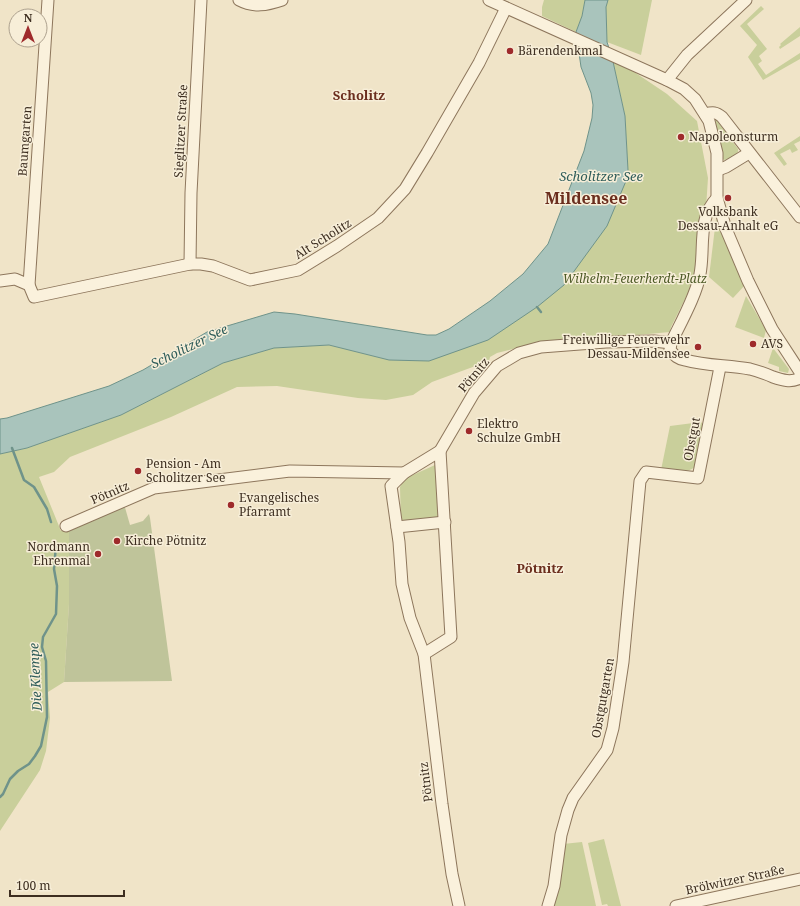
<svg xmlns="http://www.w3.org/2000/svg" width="800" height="906" viewBox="0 0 800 906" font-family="'Noto Serif',serif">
  <rect width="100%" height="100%" fill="#f0e4c8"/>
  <g fill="#c9cf9b">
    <path d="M544 0H585L582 16 576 32 542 16V7Z"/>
    <path d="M608 0H652L641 55 607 42 606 7Z"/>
    <path d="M761 6 764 9 747 24 767 49 759 56 762 61 758 64 766 75 800 53V59L763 80 748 57 757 45 740 26Z"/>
    <path d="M800 27V36L780 49 779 47 781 45 780 44Z"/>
    <path d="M612 57 667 94 697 121 708 178 706 208 696 277 671 327 670 332 528 345 497 353 490 357 489 361 432 382 413 395 386 400 358 398 277 386 237 387 171 417 70 457 54 472 39 477 61 531 69 529V604L64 682 48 692 50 718 46 751 40 770 0 831V454L27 448 121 415 223 363 274 348 329 345 389 360 488 340 628 170 625 116Z"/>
    <path d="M716 119 738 149V152L731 158 725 160 722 159 720 141 714 120Z"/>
    <path d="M800 136V141L794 144 798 150 792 153 790 149 780 154 787 164 784 166 774 153Z"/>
    <path d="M716 219 745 285 733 298 709 277Z"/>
    <path d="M746 296 766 330 764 338 735 327Z"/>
    <path d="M773 348 789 369 788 373 779 371V367L768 363Z"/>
    <path d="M701 422 704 426 695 467C685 475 673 471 661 470L670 426Z"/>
    <path d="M435 465 438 466 440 515 438 517 401 523 400 487 404 479Z"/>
    <path d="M604 839 621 906H608L607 904 602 905 588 843Z"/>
    <path d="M582 842 596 906H551L563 844Z"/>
  </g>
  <path fill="#bfc49a" d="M124 504 130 525 143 521 149 514 150 518 172 681 64 682 69 604V529Z"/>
  <path fill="#a9c4bc" stroke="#6f938a" d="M585 0H608L606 7 607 42 612 57 625 116 628 170 626 181 607 226 564 285 537 307 488 340 429 361 389 360 329 345 274 348 223 363 121 415 27 448 0 454V419L7 418 109 386 143 370 207 332 274 312 295 314 427 335H436L449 329 490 301 523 274 548 244 584 151 592 118 593 105 591 93 581 67 576 32 582 16Z"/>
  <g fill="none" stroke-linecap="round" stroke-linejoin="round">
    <g stroke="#6f938a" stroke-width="2.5">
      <path d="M537 307 541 312"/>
      <path d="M12 448 24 480 34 487 47 509 51 522"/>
      <path d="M0 797 3 794 10 779 18 771 29 764 35 756 41 746 47 717 46 661 42 647 43 637 56 614 57 586 54 569 56 545"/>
    </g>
    <g stroke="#8d765c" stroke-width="13">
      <g id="minor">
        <path d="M239 0C254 8 267 5 282 0"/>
        <path d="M489 0 667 80 684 89 695 99 709 121 717 153V198L726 229 748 281 772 329 800 372"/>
        <path d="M667 80 687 55 746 0"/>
        <path d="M705 114C713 112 716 112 722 117L800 217"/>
        <path d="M718 170 726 167 749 153"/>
        <path d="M717 198C697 218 705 249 700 274 697 294 680 324 671 343L670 350C675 356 678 359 685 360 706 366 728 365 750 369 758 371 766 374 773 377 782 380 791 383 800 378"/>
        <path d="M190 264 191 193 201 0"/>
        <path d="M0 281 15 279 29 285 34 297 190 264H201L213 266 250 280 298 270 337 246 378 218 405 189 427 153 479 63 506 8"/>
        <path d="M29 285 48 0"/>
        <path d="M66 526 154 488 290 471 404 473"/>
        <path d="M397 527 445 522"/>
        <path d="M424 654 451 637 440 451"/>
        <path d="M459 906 452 874 442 804 424 654 410 618 402 584 399 542 391 486 404 473 440 451 474 393 497 366 519 353 541 347 606 342 654 341 671 343"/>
        <path d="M548 906 554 886 561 835 568 810 573 798 607 750 613 728 623 662 640 481 646 472 698 478 720 367"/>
        <path d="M676 906 800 879"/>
      </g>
    </g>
    <use href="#minor" stroke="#faf1dc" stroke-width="11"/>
  </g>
  <g fill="#9e2a2b" stroke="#f7eed8" stroke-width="1.5">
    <circle cx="510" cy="51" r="4"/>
    <circle cx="681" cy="137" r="4"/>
    <circle cx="728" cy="198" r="4"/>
    <circle cx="753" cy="344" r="4"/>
    <circle cx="698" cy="347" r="4"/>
    <circle cx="469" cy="431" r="4"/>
    <circle cx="138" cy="471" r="4"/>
    <circle cx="231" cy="505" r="4"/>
    <circle cx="117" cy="541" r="4"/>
    <circle cx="98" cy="554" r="4"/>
  </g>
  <g text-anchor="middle" stroke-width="3" stroke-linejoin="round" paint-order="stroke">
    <g font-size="12" fill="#3d2e20" stroke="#f7eed8" text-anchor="start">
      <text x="518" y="55">Bärendenkmal</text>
      <text x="689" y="141">Napoleonsturm</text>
      <text x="728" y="216" text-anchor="middle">Volksbank<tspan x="728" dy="14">Dessau-Anhalt eG</tspan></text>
      <text x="690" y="344" text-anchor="end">Freiwillige Feuerwehr<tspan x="690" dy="14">Dessau-Mildensee</tspan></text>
      <text x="761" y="348">AVS</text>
      <text x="477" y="428">Elektro<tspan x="477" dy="14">Schulze GmbH</tspan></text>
      <text x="146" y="468">Pension - Am<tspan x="146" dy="14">Scholitzer See</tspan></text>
      <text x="239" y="502">Evangelisches<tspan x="239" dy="14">Pfarramt</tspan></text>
      <text x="125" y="545">Kirche Pötnitz</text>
      <text x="90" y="551" text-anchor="end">Nordmann<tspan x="90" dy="14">Ehrenmal</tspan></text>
    </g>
    <g font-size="12" fill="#3d2e20" stroke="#f7eed8">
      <text transform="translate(181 131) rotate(-87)" y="4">Sieglitzer Straße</text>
      <text transform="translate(25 141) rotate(-86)" y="4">Baumgarten</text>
      <text transform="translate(323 239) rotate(-32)" y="4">Alt Scholitz</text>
      <text transform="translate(474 375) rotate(-50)" y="4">Pötnitz</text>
      <text transform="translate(692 439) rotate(-79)" y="4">Obstgut</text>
      <text transform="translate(110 493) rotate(-23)" y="4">Pötnitz</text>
      <text transform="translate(603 698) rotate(-80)" y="4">Obstgutgarten</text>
      <text transform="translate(426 782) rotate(-97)" y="4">Pötnitz</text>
      <text transform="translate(735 880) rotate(-12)" y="4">Brölwitzer Straße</text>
    </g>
    <g font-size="12" font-style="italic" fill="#4d5a26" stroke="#f7eed8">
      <text x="635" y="283">Wilhelm-Feuerherdt-Platz</text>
    </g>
    <g font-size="13" font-weight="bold" fill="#6b2e1e" stroke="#f7eed8">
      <text x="359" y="100">Scholitz</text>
      <text x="540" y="573">Pötnitz</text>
    </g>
    <g font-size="13" font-style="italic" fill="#2f5d5a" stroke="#f7eed8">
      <text x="601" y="181">Scholitzer See</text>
      <text transform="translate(189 346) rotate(-26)" y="5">Scholitzer See</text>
      <text transform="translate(35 677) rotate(-93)" y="5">Die Klempe</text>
    </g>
    <g font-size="16" font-weight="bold" fill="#6b2e1e" stroke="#f7eed8">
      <text x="586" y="204">Mildensee</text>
    </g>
  </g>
  <g transform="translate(28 28)"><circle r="19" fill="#f7eed8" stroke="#ada18e"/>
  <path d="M0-3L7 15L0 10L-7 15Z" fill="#9e2a2b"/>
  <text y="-6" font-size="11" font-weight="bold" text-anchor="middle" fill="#3d2e20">N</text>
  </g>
  <path d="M10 890v6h114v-6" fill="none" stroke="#3d2e20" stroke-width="2"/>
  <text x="16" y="890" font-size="12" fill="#3d2e20" stroke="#f7eed8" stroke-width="3" paint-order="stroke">100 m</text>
</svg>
